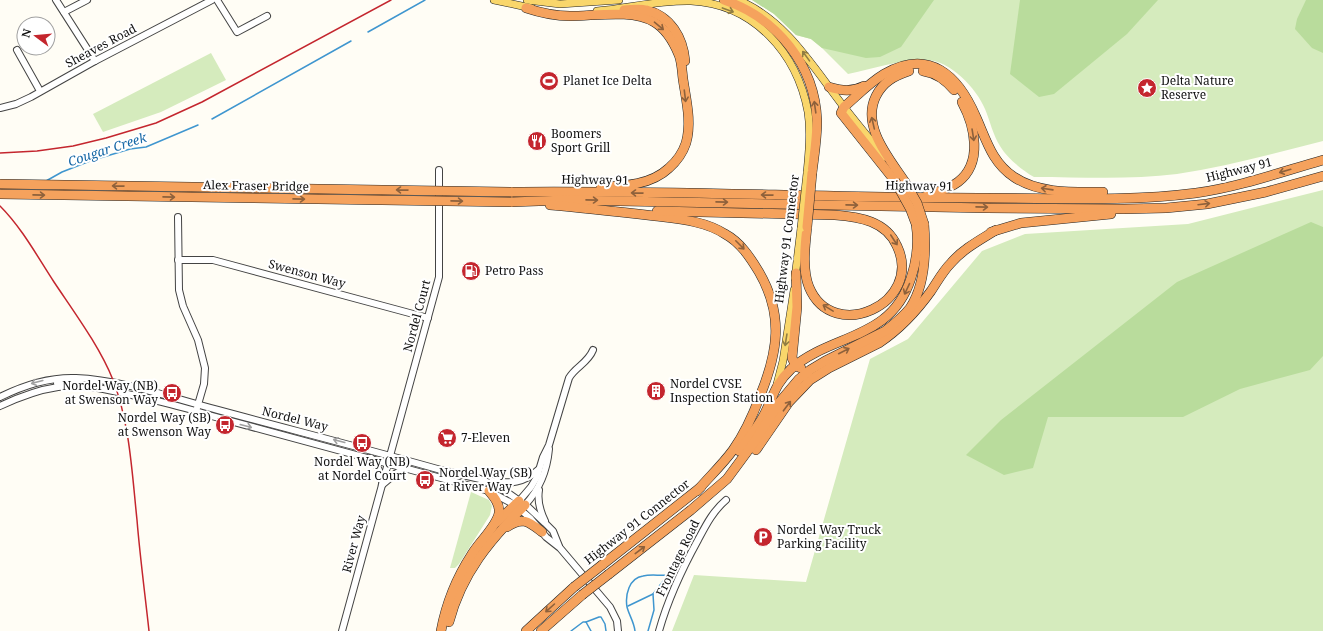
<svg xmlns="http://www.w3.org/2000/svg" width="1323" height="631" viewBox="0 0 1323 631" font-family="'Noto Serif',serif">
  <rect width="100%" height="100%" fill="#fffdf5"/>
  <g fill="#d5ebbd">
    <path d="M752 0H1323V141C1275 153 1226 167 1177 174 1130 180 1081 177 1034 177 1022 170 1007 158 1000 146 993 135 990 121 985 109 977 89 950 60 926 60 900 59 873 69 848 74L822 48 811 39 796 35 774 14Z"/>
    <path d="M211 53 226 80 161 112 103 132 93 114Z"/>
    <path d="M1323 190V631H672L694 575 806 582 870 359 908 339 982 251 1025 234 1188 224Z"/>
    <path d="M471 492 489 500 492 506 490 515 459 564 455 568H450Z"/>
  </g>
  <g fill="#b9dc9c">
    <path d="M752 0H934L901 47 880 57 866 58 822 48 811 39 796 35 774 14Z"/>
    <path d="M1020 0H1158L1127 34 1054 94 1039 97 1010 74Z"/>
    <path d="M1306 0H1323V53L1312 48 1295 29 1297 19Z"/>
    <path d="M1311 222 1323 227V356L1310 370 1240 389 1183 417H1048L1033 468 1004 475 966 455 1001 420 1177 282Z"/>
  </g>
  <g fill="none" stroke-linecap="round" stroke-linejoin="round">
    <g stroke="#3f96cf" stroke-width="1.5">
      <path d="M368 32 425 0"/>
      <path d="M212 119 351 41"/>
      <path d="M46 181 62 172 90 161 130 149 146 147 198 125"/>
      <path d="M628 606 653 594 668 575"/>
      <path d="M586 622 599 617H601L605 624 606 631"/>
      <path d="M571 631 583 622H586L591 631"/>
      <path d="M635 631C634 622 629 615 627 607 625 595 629 578 643 576 651 574 660 576 668 575"/>
      <path d="M648 631 654 610 653 594"/>
    </g>
    <g stroke="#444" stroke-width="8">
      <g id="minor">
        <path d="M56 0 95 61"/>
        <path d="M217 0 237 32 267 16"/>
        <path d="M64 12 87 0"/>
        <path d="M17 50 40 91"/>
        <path d="M0 108 16 104 31 97 95 61 212 0"/>
        <path d="M178 217 179 290 183 306 198 340 205 368 204 384 197 408"/>
        <path d="M178 260H213L428 318"/>
        <path d="M57 383 80 382"/>
        <path d="M0 397C24 385 49 377 76 378 124 380 171 398 218 410 292 430 367 449 441 470L480 479 501 488 528 507 545 523 553 531 559 546"/>
        <path d="M0 406C19 397 37 390 58 387 85 383 111 391 137 396 161 402 185 407 208 415L489 491 515 505 530 518 546 537 560 548 610 607 617 621 618 631"/>
        <path d="M371 458C377 465 381 472 382 481"/>
        <path d="M492 481C510 484 524 483 538 470"/>
        <path d="M382 485 395 474 405 468"/>
        <path d="M539 490C537 502 540 511 545 521"/>
        <path d="M519 501 531 487 537 477 543 457 549 445 569 378C575 367 588 363 593 350"/>
        <path d="M525 505C540 489 547 471 549 449"/>
        <path d="M342 631 439 277V170"/>
        <path d="M659 631C668 599 682 569 698 540 706 525 713 511 726 500"/>
      </g>
    </g>
    <g stroke="#222" stroke-width="8">
      <g id="major">
        <path d="M494 0 531 8"/>
        <path d="M527 0 560 4 619 0"/>
        <path d="M738 0C786 20 813 67 844 107 857 124 871 140 884 157"/>
        <path d="M597 11C629 8 660 0 691 1 754 4 797 53 808 112 811 132 809 153 807 173"/>
        <path d="M795 278 801 228"/>
        <path d="M777 384 783 361 794 290"/>
      </g>
    </g>
    <g stroke="#222" stroke-width="10">
      <g id="highway">
        <path d="M724 0C777 18 815 65 817 121 817 139 814 156 812 173"/>
        <path d="M526 8C541 13 555 16 570 16 595 16 632 9 654 22 666 29 674 43 679 55 682 63 682 72 683 79 686 100 692 122 686 143 683 152 677 161 669 168 651 185 625 186 601 187"/>
        <path d="M624 10C631 10 639 8 646 10 671 16 683 38 685 61"/>
        <path d="M923 71C936 73 946 80 954 90"/>
        <path d="M829 87C842 91 852 92 864 86"/>
        <path d="M895 181 841 113 844 107C857 96 869 83 884 74 929 48 958 75 976 117 986 139 992 163 1014 177 1039 194 1074 192 1103 192"/>
        <path d="M905 182C889 158 861 126 876 96 883 82 894 76 909 71"/>
        <path d="M511 192C670 190 828 198 987 198 1056 198 1127 202 1196 193 1239 187 1281 172 1323 160"/>
        <path d="M927 195C937 192 949 189 958 182 983 163 975 126 962 102"/>
        <path d="M511 202 567 200 987 208 1124 209 1166 208 1207 204 1266 192 1323 176"/>
        <path d="M550 205C585 208 620 212 655 216 679 219 705 221 725 234 740 242 750 257 759 272 784 315 778 352 760 396 753 415 745 433 733 450 722 465 709 477 697 491"/>
        <path d="M657 211 835 215C860 217 886 221 897 246 924 303 833 345 809 287 802 269 805 246 807 227"/>
        <path d="M991 232 1021 223 1111 214"/>
        <path d="M796 273 797 307 792 358 796 366 801 368"/>
        <path d="M756 450 789 402 810 380 829 368 879 343C900 329 916 312 931 291 937 282 943 271 951 263 963 249 980 240 996 230"/>
        <path d="M739 451C748 439 758 427 765 413 774 395 775 384 791 369 832 333 891 341 911 278 917 260 919 243 916 224"/>
        <path d="M497 522 519 501"/>
        <path d="M507 527C523 516 529 522 542 532"/>
        <path d="M602 565 701 487"/>
        <path d="M609 574 691 510 727 479 755 441 778 404 799 379 810 370 825 361 885 331C894 324 903 317 910 308 925 286 926 250 924 224"/>
        <path d="M449 622C462 573 490 540 525 505"/>
        <path d="M441 631C446 604 457 577 472 554 479 542 497 526 499 513 500 504 494 497 489 491"/>
        <path d="M526 631 574 587"/>
        <path d="M541 631 582 595"/>
      </g>
    </g>
    <use href="#minor" stroke="#fff" stroke-width="6"/>
    <use href="#major" stroke="#f9d66b" stroke-width="7"/>
    <use href="#highway" stroke="#f5a25d" stroke-width="9"/>
    <g stroke="#c4262e" stroke-width="1.5">
      <path d="M0 153 37 151 73 146 106 138 156 123 202 102 391 0"/>
      <path d="M0 206C22 228 37 256 54 282 74 312 100 347 113 380 130 424 132 473 137 520 140 557 145 594 149 631"/>
    </g>
    <g stroke="#222" stroke-width="8" stroke-linecap="butt">
      <path id="major-bridge" d="M801 228 807 173"/>
    </g>
    <g stroke="#222" stroke-width="10" stroke-linecap="butt">
      <g id="highway-bridge">
        <path d="M895 181 910 208 916 224"/>
        <path d="M905 182 917 203 924 224"/>
        <path d="M0 184 511 192"/>
        <path d="M0 194 511 202"/>
        <path d="M807 227 812 173"/>
        <path d="M574 587 602 565"/>
        <path d="M582 595 609 574"/>
      </g>
    </g>
    <use href="#major-bridge" stroke="#f9d66b" stroke-width="7"/>
    <use href="#highway-bridge" stroke="#f5a25d" stroke-width="9"/>
  </g>
  <defs><path id="oneway-shaft" d="M-6 0H5M1.5-3L5.5 0L1.5 3" fill="none" stroke-width="1.6" stroke-linecap="round" stroke-linejoin="round"/></defs>
  <g stroke="#917d42">
    <use href="#oneway-shaft" transform="translate(728 10) rotate(20)"/>
    <use href="#oneway-shaft" transform="translate(806 56) rotate(-126)"/>
    <use href="#oneway-shaft" transform="translate(786 340) rotate(99)"/>
  </g>
  <g stroke="#8e613b">
    <use href="#oneway-shaft" transform="translate(659 26) rotate(40)"/>
    <use href="#oneway-shaft" transform="translate(685 96) rotate(83)"/>
    <use href="#oneway-shaft" transform="translate(815 107) rotate(-98)"/>
    <use href="#oneway-shaft" transform="translate(873 123) rotate(-103)"/>
    <use href="#oneway-shaft" transform="translate(973 135) rotate(81)"/>
    <use href="#oneway-shaft" transform="translate(1285 171) rotate(164)"/>
    <use href="#oneway-shaft" transform="translate(118 186) rotate(-179)"/>
    <use href="#oneway-shaft" transform="translate(1047 189) rotate(-172)"/>
    <use href="#oneway-shaft" transform="translate(402 190) rotate(-179)"/>
    <use href="#oneway-shaft" transform="translate(637 193) rotate(-179)"/>
    <use href="#oneway-shaft" transform="translate(39 195) rotate(1)"/>
    <use href="#oneway-shaft" transform="translate(767 195) rotate(-179)"/>
    <use href="#oneway-shaft" transform="translate(169 197) rotate(1)"/>
    <use href="#oneway-shaft" transform="translate(299 199) rotate(1)"/>
    <use href="#oneway-shaft" transform="translate(592 200) rotate(1)"/>
    <use href="#oneway-shaft" transform="translate(457 201) rotate(1)"/>
    <use href="#oneway-shaft" transform="translate(722 202) rotate(1)"/>
    <use href="#oneway-shaft" transform="translate(1204 204) rotate(-7)"/>
    <use href="#oneway-shaft" transform="translate(852 205) rotate(1)"/>
    <use href="#oneway-shaft" transform="translate(982 207) rotate(1)"/>
    <use href="#oneway-shaft" transform="translate(894 240) rotate(57)"/>
    <use href="#oneway-shaft" transform="translate(740 245) rotate(45)"/>
    <use href="#oneway-shaft" transform="translate(907 289) rotate(115)"/>
    <use href="#oneway-shaft" transform="translate(828 308) rotate(-149)"/>
    <use href="#oneway-shaft" transform="translate(844 351) rotate(-27)"/>
    <use href="#oneway-shaft" transform="translate(787 406) rotate(-53)"/>
    <use href="#oneway-shaft" transform="translate(640 550) rotate(-37)"/>
    <use href="#oneway-shaft" transform="translate(550 608) rotate(138)"/>
  </g>
  <g stroke="#a0a0a0">
    <use href="#oneway-shaft" transform="translate(37 382) rotate(165)"/>
    <use href="#oneway-shaft" transform="translate(246 426) rotate(15)"/>
    <use href="#oneway-shaft" transform="translate(339 441) rotate(-165)"/>
  </g>
  <defs>
    <g id="stadium-disc" transform="scale(1)"><circle r="9.5" fill="#c4262e" stroke="#fff"/><path d="M0-5a6.5 5 0 1 0 0 10a6.5 5 0 1 0 0-10ZM-3.5-1.8h7v3.6h-7Z" fill="#fff"/></g>
    <g id="sight-disc" transform="scale(1)"><circle r="9.5" fill="#c4262e" stroke="#fff"/><path d="M0-6L1.8-2.2L6-1.7L2.9 1.2L3.7 5.4L0 3.3L-3.7 5.4L-2.9 1.2L-6-1.7L-1.8-2.2Z" fill="#fff"/></g>
    <g id="restaurant-disc" transform="scale(1)"><circle r="9.5" fill="#c4262e" stroke="#fff"/><path d="M-5-6h1v4h1v-4h1v4h1v-4h1v5L-1.5 .5V6h-2V.5L-5-1ZM5-6V6H3V1.5H1.5Q1.5-4 5-6Z" fill="#fff"/></g>
    <g id="fuel-disc" transform="scale(1)"><circle r="9.5" fill="#c4262e" stroke="#fff"/><path d="M-5.5-6h7V0h2V4h1.3V-2.5L3-4.5l.8-.8L6-3V5H2.5V1h-1V6h-7ZM-4.2-4.7v3.2H.2V-4.7Z" fill="#fff"/></g>
    <g id="building-disc" transform="scale(1)"><circle r="9.5" fill="#c4262e" stroke="#fff"/><path d="M-4-6H4V6H1V3H-1V6H-4ZM-2.5-4.3h1.7v1.8h-1.7ZM.8-4.3h1.7v1.8H.8ZM-2.5-1h1.7V.8h-1.7ZM.8-1h1.7V.8H.8Z" fill="#fff"/></g>
    <g id="bus-disc" transform="scale(1)"><circle r="9.5" fill="#c4262e" stroke="#fff"/><path d="M-5-6H5V4H4V6H2V4H-2V6H-4V4H-5ZM-3.5-4V0h7V-4ZM-3.5 1.2v1.5H-2V1.2ZM2 1.2v1.5H3.5V1.2Z" fill="#fff"/></g>
    <g id="supermarket-disc" transform="scale(1)"><circle r="9.5" fill="#c4262e" stroke="#fff"/><path d="M-6-5.5h2.5l.6 2H6L4.5 2H-2.5L-4.4-4H-6ZM-1.5 3.2a1.3 1.3 0 1 0 .1 0ZM3 3.2a1.3 1.3 0 1 0 .1 0Z" fill="#fff"/></g>
    <g id="parking-disc" transform="scale(1)"><circle r="9.5" fill="#c4262e" stroke="#fff"/><path d="M-3.5-5.5H1a3.5 3.5 0 0 1 0 7H-1V5.5H-3.5ZM-1-3.4V-.6H.8a1.4 1.4 0 0 0 0-2.8Z" fill="#fff"/></g>
  </defs>
  <g fill-rule="evenodd">
    <use href="#stadium-disc" x="549" y="81"/>
    <use href="#sight-disc" x="1147" y="88"/>
    <use href="#restaurant-disc" x="537" y="141"/>
    <use href="#fuel-disc" x="471" y="271"/>
    <use href="#building-disc" x="656" y="391"/>
    <use href="#bus-disc" x="172" y="393"/>
    <use href="#bus-disc" x="225" y="425"/>
    <use href="#supermarket-disc" x="447" y="438"/>
    <use href="#bus-disc" x="362" y="443"/>
    <use href="#bus-disc" x="425" y="480"/>
    <use href="#parking-disc" x="763" y="537"/>
  </g>
  <g text-anchor="middle" stroke-width="4" stroke-linejoin="round" paint-order="stroke">
    <g font-size="12" fill="#111" stroke="#fff">
      <text transform="translate(101 46) rotate(-28)" y="4">Sheaves Road</text>
      <text transform="translate(1239 170) rotate(-14)" y="4">Highway 91</text>
      <text transform="translate(595 180) rotate(1)" y="4">Highway 91</text>
      <text transform="translate(256 186) rotate(1)" y="4">Alex Fraser Bridge</text>
      <text transform="translate(919 186) rotate(1)" y="4">Highway 91</text>
      <text transform="translate(787 239) rotate(-83)" y="4">Highway 91 Connector</text>
      <text transform="translate(307 274) rotate(15)" y="4">Swenson Way</text>
      <text transform="translate(417 316) rotate(-75)" y="4">Nordel Court</text>
      <text transform="translate(295 419) rotate(14)" y="4">Nordel Way</text>
      <text transform="translate(637 522) rotate(-38)" y="4">Highway 91 Connector</text>
      <text transform="translate(354 544) rotate(-75)" y="4">River Way</text>
      <text transform="translate(678 558) rotate(-64)" y="4">Frontage Road</text>
    </g>
    <g font-size="12" fill="#111" stroke="#fff" text-anchor="start">
      <text x="563" y="85">Planet Ice Delta</text>
      <text x="1161" y="85">Delta Nature<tspan x="1161" dy="14">Reserve</tspan></text>
      <text x="551" y="138">Boomers<tspan x="551" dy="14">Sport Grill</tspan></text>
      <text x="485" y="275">Petro Pass</text>
      <text x="670" y="388">Nordel CVSE<tspan x="670" dy="14">Inspection Station</tspan></text>
      <text x="158" y="390" text-anchor="end">Nordel Way (NB)<tspan x="158" dy="14">at Swenson Way</tspan></text>
      <text x="211" y="422" text-anchor="end">Nordel Way (SB)<tspan x="211" dy="14">at Swenson Way</tspan></text>
      <text x="461" y="442">7-Eleven</text>
      <text x="362" y="466" text-anchor="middle">Nordel Way (NB)<tspan x="362" dy="14">at Nordel Court</tspan></text>
      <text x="439" y="477">Nordel Way (SB)<tspan x="439" dy="14">at River Way</tspan></text>
      <text x="777" y="534">Nordel Way Truck<tspan x="777" dy="14">Parking Facility</tspan></text>
    </g>
    <g font-size="13" font-style="italic" fill="#1768a6" stroke="#fff">
      <text transform="translate(107 149) rotate(-18)" y="5">Cougar Creek</text>
    </g>
  </g>
  <g transform="translate(36 36) rotate(286)"><circle r="19" fill="#ffffff" stroke="#a0a0a0"/>
  <path d="M0-3L7 15L0 10L-7 15Z" fill="#c4262e"/>
  <text y="-6" font-size="11" font-weight="bold" text-anchor="middle" fill="#111111">N</text>
  </g>
</svg>
